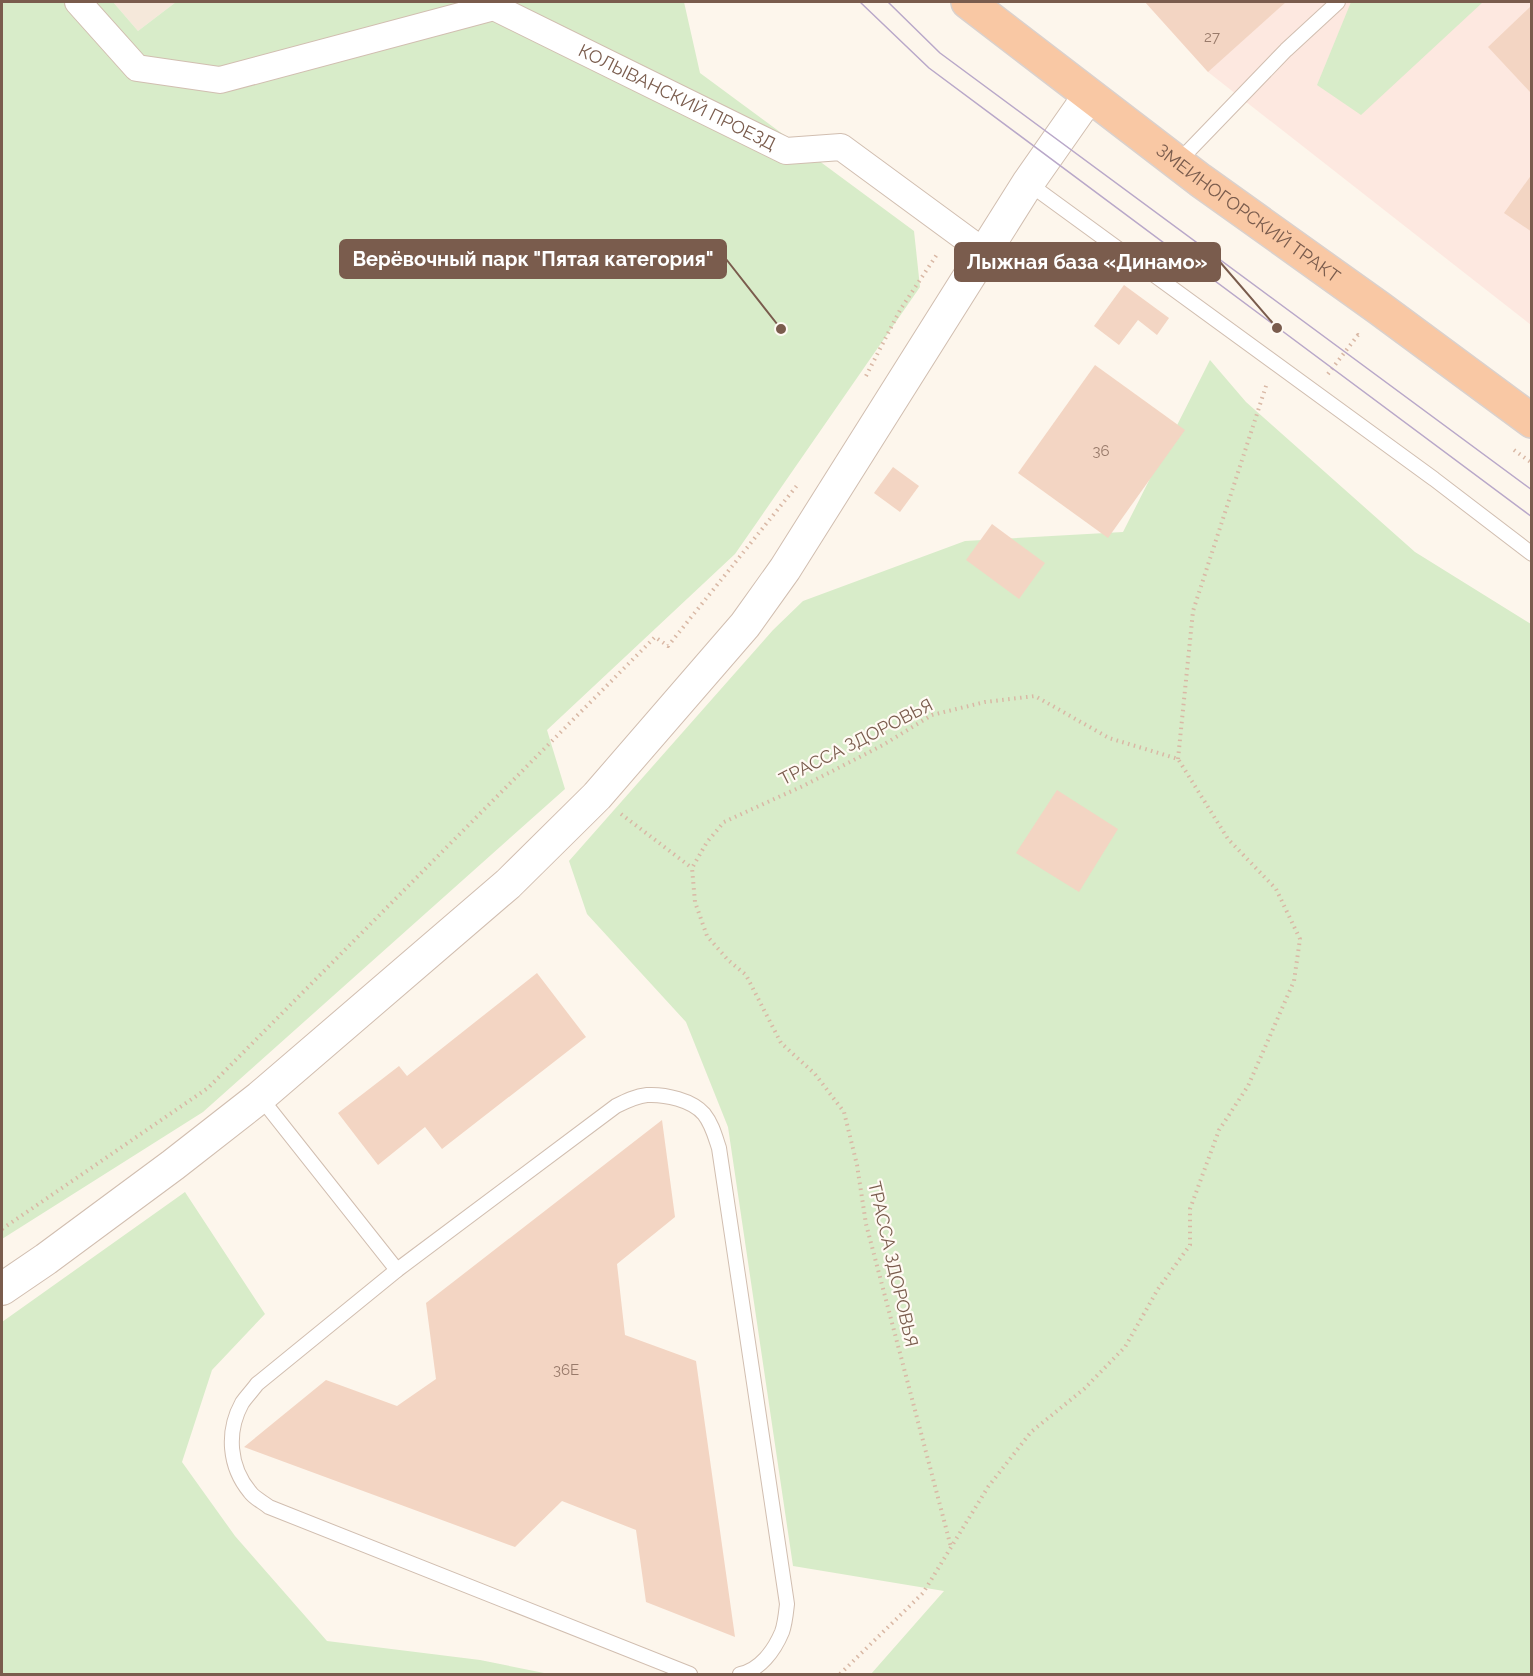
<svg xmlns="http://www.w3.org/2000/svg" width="1533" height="1676" viewBox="0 0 1533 1676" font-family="Raleway,sans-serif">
  <rect width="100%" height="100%" fill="#fdf6ec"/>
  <path fill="#f5e8da" d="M113 2H176L138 31Z"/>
  <path fill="#fde8e0" d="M1145 2H1531V325L1208 72Z"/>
  <g fill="#d8ecc9">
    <path d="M2 2H113L138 31 176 2H684L700 73 914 231 920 287 735 554 547 730 565 789 203 1112 2 1239Z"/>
    <path d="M1351 2H1483L1361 115 1317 85Z"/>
    <path d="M1210 360 1246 402 1415 552 1531 624V1674H871L944 1591 793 1566 728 1127 686 1022 587 914 569 861 773 630 803 601 965 541 1123 532Z"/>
    <path d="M185 1192 265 1314 212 1370 182 1462 235 1536 327 1641 480 1660 549 1674H2V1322Z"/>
  </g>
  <g fill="#f3d5c3">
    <path d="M1145 2H1286L1208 72Z"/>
    <path d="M1532 5V90L1530 92 1488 47Z"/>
    <path d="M1532 174V232L1504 213Z"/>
    <path d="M1124 285 1169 318 1157 335 1138 320 1119 345 1094 326Z"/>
    <path d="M1095 365 1185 430 1108 538 1018 473Z"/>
    <path d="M893 467 919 486 900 512 874 493Z"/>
    <path d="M992 524 1045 563 1019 599 966 560Z"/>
    <path d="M1057 790 1118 829 1079 892 1016 853Z"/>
    <path d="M537 973 586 1037 442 1149 425 1127 378 1165 338 1113 399 1066 407 1076Z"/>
    <path d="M662 1120 675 1217 617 1264 625 1335 696 1361 735 1637 646 1602 636 1530 562 1501 515 1547 244 1447 326 1380 397 1406 436 1379 426 1303Z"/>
  </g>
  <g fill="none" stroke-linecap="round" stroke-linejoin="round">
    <g stroke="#d1beb0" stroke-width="16">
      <g id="service">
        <path d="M1177 163 1286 50 1338 2"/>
        <path d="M1028 183 1434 479 1532 554"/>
        <path d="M260 1097 397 1270"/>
        <path d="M690 1674 269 1507C263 1502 254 1498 250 1492 229 1467 226 1432 242 1403 246 1397 252 1391 257 1384L397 1270 616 1106C626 1101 636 1096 647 1095 665 1094 692 1100 704 1114 712 1124 715 1136 719 1148L787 1604C786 1613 785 1624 782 1632 774 1651 760 1670 740 1674"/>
      </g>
    </g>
    <g stroke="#d1beb0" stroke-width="28">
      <g id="minor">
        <path d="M78 2 137 68 220 80 494 7"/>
        <path id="s1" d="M491 2 494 7 786 151 841 147 984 252"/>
      </g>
    </g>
    <g stroke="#d1beb0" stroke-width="34">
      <path id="tertiary" d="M2 1289 46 1259 173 1165 260 1097 508 884 597 796 745 625 785 569 1028 183 1089 96"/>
    </g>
    <g stroke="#dad1cd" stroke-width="36">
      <g id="trunk">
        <path id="s2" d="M968 2 1200 180 1379 308 1532 421"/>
      </g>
    </g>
    <g stroke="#d9b8a5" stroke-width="4" stroke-dasharray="1.5 4.5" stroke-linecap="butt">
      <path d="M1328 374 1358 335 1361 337"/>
      <path d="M866 376 900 310 938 253"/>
      <path d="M1514 450 1532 463"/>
      <path d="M1178 759 1193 611 1267 383"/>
      <path d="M621 814 692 868"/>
      <path d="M2 1229 208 1088 655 637 668 646 799 483"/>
      <path d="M840 1674 923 1593 988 1487 1031 1432 1084 1389 1125 1347 1158 1289 1190 1245V1209L1219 1130 1248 1086 1294 981 1300 939 1276 889 1228 839 1178 759 1109 738 1035 696 985 702 932 715 883 745 805 785 724 822 707 842 692 868 695 902 707 936 728 960 746 975 781 1043 815 1074 844 1112 857 1165 866 1224 951 1547"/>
    </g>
    <use href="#service" stroke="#fff" stroke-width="14"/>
    <use href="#minor" stroke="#fff" stroke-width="26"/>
    <use href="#tertiary" stroke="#fff" stroke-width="32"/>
    <use href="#trunk" stroke="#f9c8a4" stroke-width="33"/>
    <g stroke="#b9a8c9" stroke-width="1.5">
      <path d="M860 2 929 68 1532 517"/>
      <path d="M888 2 940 53 1532 490"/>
    </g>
  </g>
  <g text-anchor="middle" stroke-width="4.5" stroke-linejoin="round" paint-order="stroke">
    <g font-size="15" fill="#987a6a">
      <text x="1212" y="42">27</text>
      <text x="1101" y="456">36</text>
      <text x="566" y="1375">36Е</text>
    </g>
    <g font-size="18" fill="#7a5c4d" stroke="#fffaf3">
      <text dy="6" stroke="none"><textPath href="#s1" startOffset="210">КОЛЫВАНСКИЙ ПРОЕЗД</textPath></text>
      <text dy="6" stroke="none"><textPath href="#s2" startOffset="351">ЗМЕИНОГОРСКИЙ ТРАКТ</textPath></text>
      <text transform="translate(856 742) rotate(-27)" y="6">ТРАССА ЗДОРОВЬЯ</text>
      <text transform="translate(893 1264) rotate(77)" y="6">ТРАССА ЗДОРОВЬЯ</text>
    </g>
  </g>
  <path fill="none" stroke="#7a5c4d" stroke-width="2" d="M781 329L726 259M1277 328L1220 262"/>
  <g fill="#7a5c4d" stroke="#fffaf3" stroke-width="2">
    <circle cx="781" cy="329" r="6"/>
    <circle cx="1277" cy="328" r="6"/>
  </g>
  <g fill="#7a5c4d" stroke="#7a5c4d" stroke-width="2">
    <rect x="340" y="240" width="386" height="38" rx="6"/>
    <rect x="955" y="243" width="265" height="38" rx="6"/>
  </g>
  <g font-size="20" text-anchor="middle" font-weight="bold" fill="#fff">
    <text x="533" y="266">Верёвочный парк "Пятая категория"</text>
    <text x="1087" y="269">Лыжная база «Динамо»</text>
  </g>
  <rect width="1533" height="1676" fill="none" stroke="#7a5c4d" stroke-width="6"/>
</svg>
